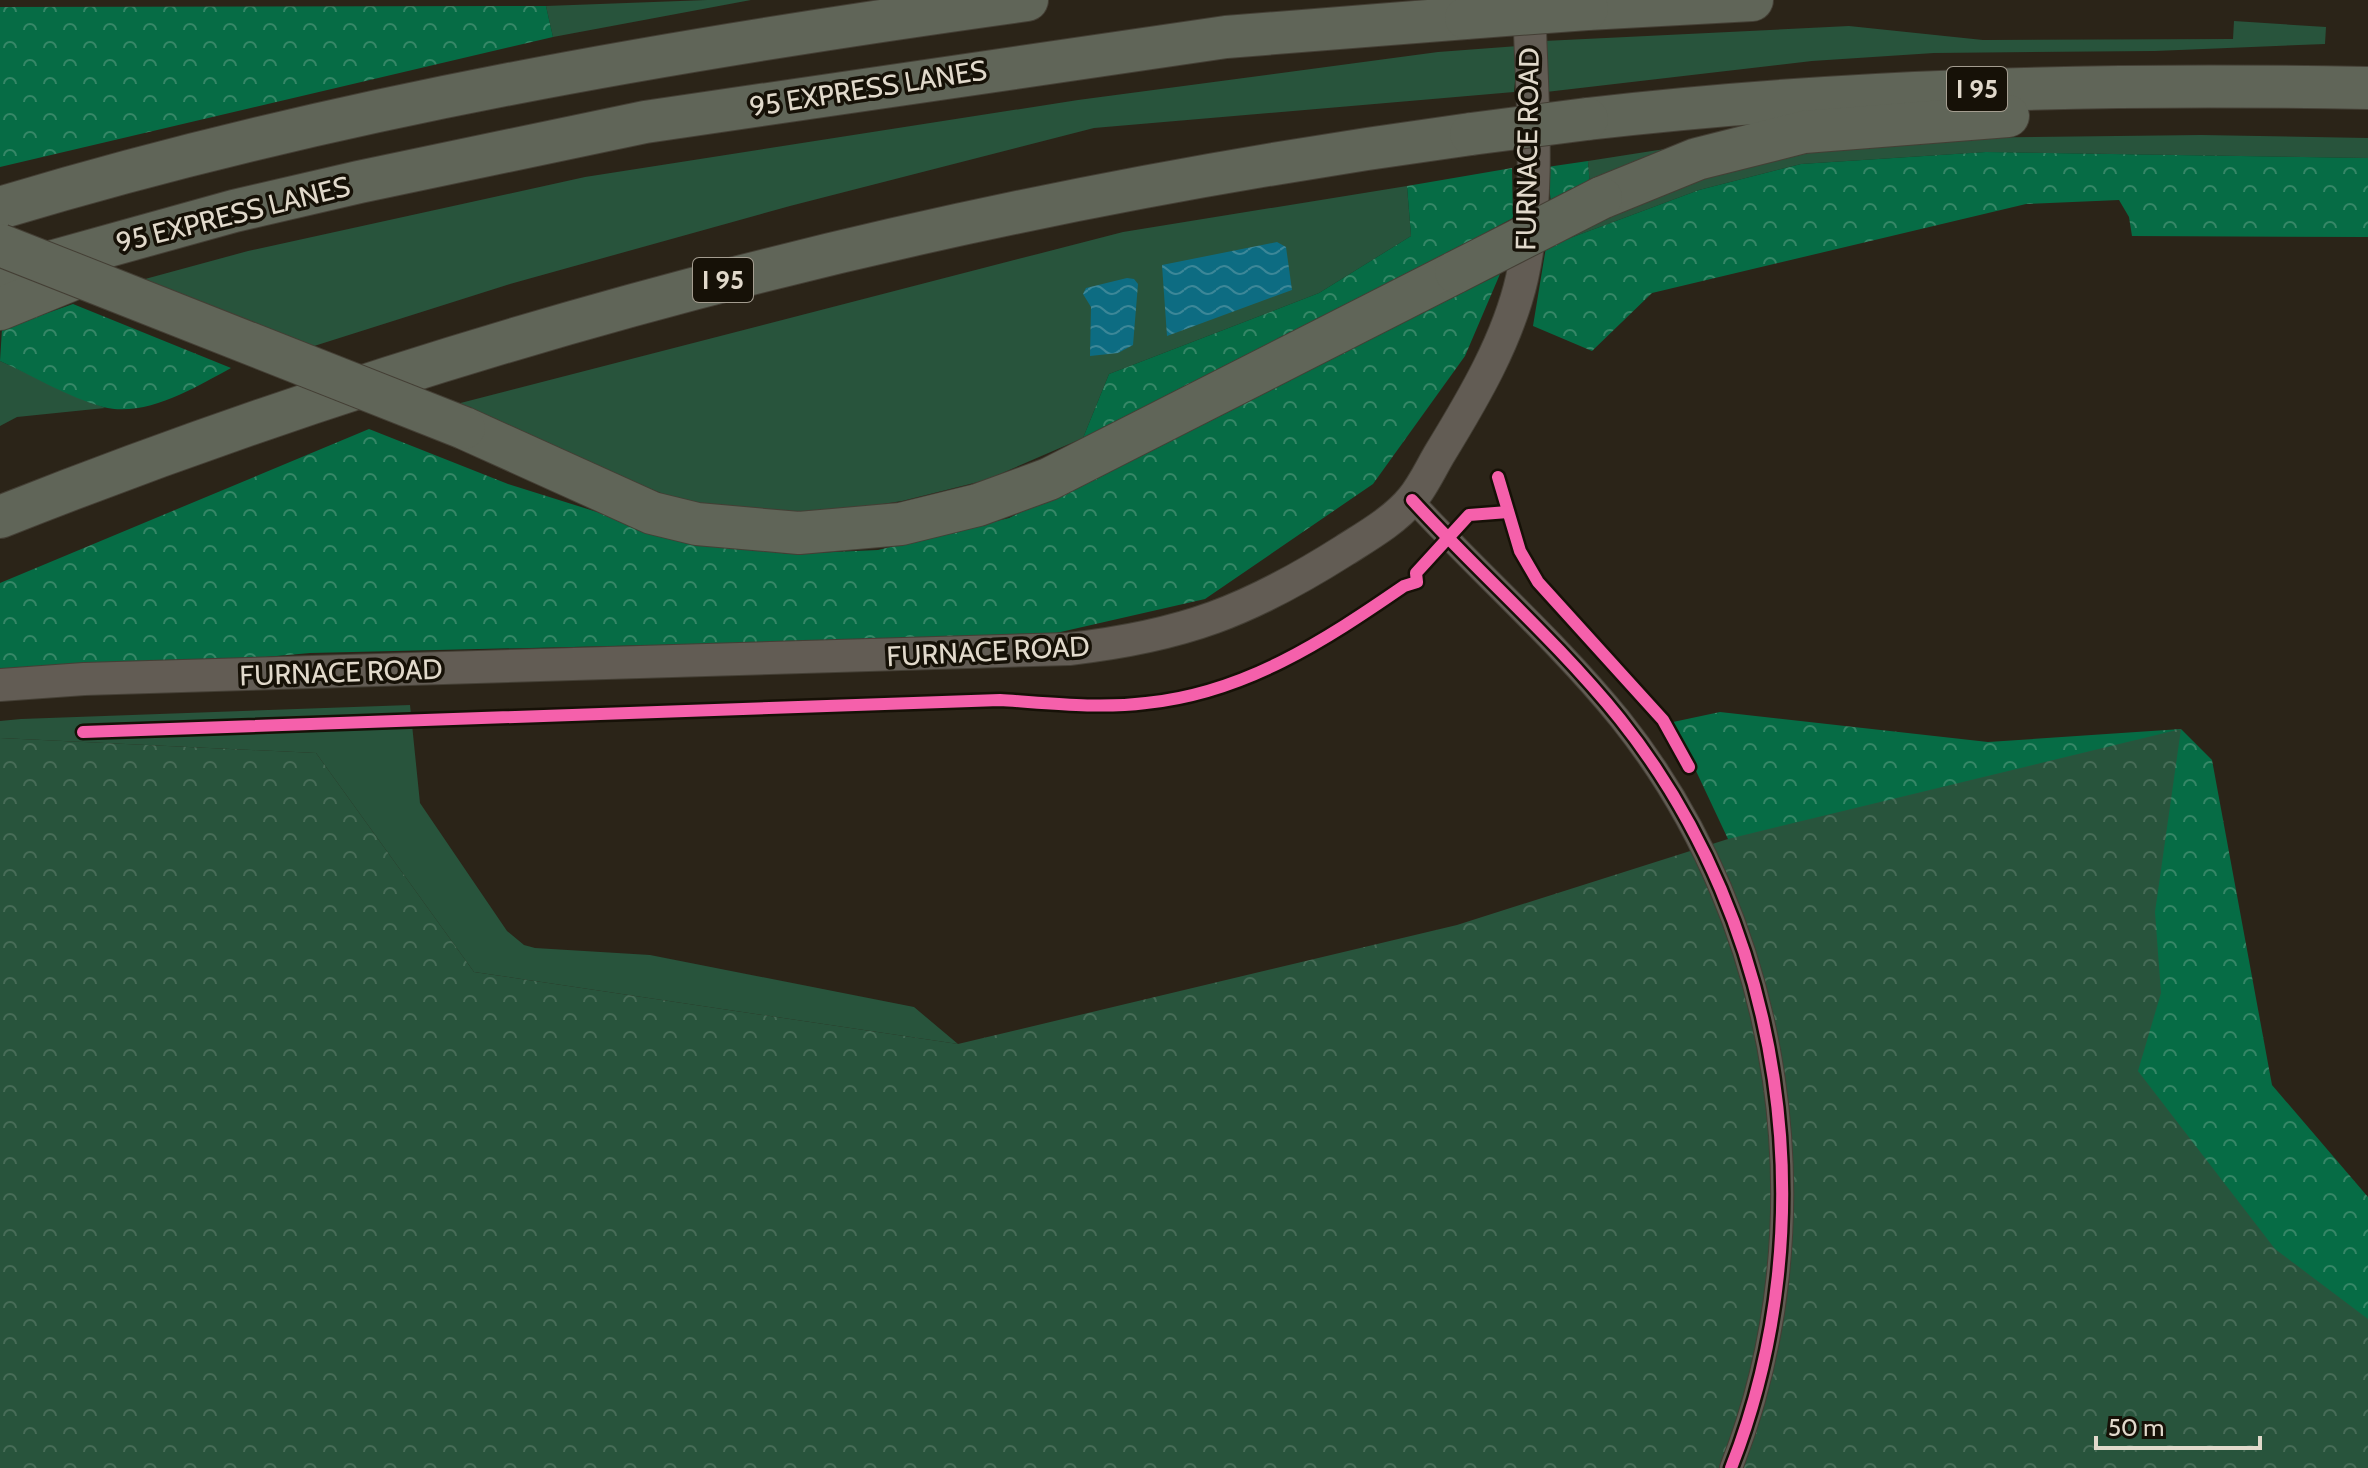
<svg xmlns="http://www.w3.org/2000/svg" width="2368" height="1468" viewBox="0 0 2368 1468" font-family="Cabin,sans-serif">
  <defs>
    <pattern id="forest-crowns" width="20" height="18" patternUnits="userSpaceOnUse" patternTransform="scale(2)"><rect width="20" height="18" fill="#066c45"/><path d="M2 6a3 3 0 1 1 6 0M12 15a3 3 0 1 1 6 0" fill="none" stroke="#368767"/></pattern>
    <pattern id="park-crowns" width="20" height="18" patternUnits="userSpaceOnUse" patternTransform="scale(2)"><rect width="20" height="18" fill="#28543c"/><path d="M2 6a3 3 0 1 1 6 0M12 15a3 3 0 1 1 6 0" fill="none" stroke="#476c57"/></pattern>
    <pattern id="water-waves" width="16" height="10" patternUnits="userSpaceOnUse" patternTransform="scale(2)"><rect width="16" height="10" fill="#0d6c82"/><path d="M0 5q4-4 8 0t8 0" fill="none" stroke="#3c8798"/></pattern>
  </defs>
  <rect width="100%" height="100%" fill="#2b2418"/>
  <g fill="#28543c">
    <path d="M707 0H751L553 37 546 6Z"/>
    <path d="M2234 21 2326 27 2325 44 2155 51 1934 53 1812 61 1546 92 1544 41 1849 26 1983 40 2233 39Z"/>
    <path d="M1518 46 1514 92 1094 128 790 206 510 284 311 347 123 285 248 251 585 177 1078 100 1438 52Z"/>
    <path d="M2201 135 2368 138V158L1986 152 1801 164 1699 190 1546 247 1676 183 1813 150 1944 138Z"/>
    <path d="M1671 148 1590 187 1588 161Z"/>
    <path d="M1407 186 1411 236 1319 293 1109 374 1083 438 986 480 902 501 813 515 691 505 445 407 1123 232Z"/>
    <path d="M0 361 105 408 17 417 0 426Z"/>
    <path d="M410 705 420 803 507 931 524 945 535 948 650 955 914 1007 958 1044 474 972 316 753 0 738V721L21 719Z"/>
  </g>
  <g fill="url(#forest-crowns)">
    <path d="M546 6 553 37 0 167V7Z"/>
    <path d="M1986 152 2368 158V237L2132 236 2129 217 2119 200 2026 204 1652 293 1592 351 1533 326 1546 247 1699 190 1801 164Z"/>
    <path d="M1588 161 1590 187 1551 203 1547 167Z"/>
    <path d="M1512 168 1513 218 1331 317 1083 438 1109 374 1319 293 1411 236 1407 186Z"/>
    <path d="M1500 274 1465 356 1373 484 1205 599 1043 636 310 653 0 681V583L369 429 508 484 683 539 789 554 878 550 1009 518Z"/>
    <path d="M73 304 231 368C196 387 146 418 103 407 68 397 33 376 0 361L2 329Z"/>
    <path d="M1720 712 1988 742 2181 729 2212 760 2272 1085 2368 1197V1468L1779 883 1728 839 1673 722Z"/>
  </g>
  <path fill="url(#park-crowns)" d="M2181 729 2155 912 2161 993 2138 1071 2275 1249 2368 1319V1468H0V738L316 753 474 972 958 1044 1457 925 1728 839Z"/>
  <g fill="url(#water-waves)">
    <path d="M1277 242 1286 247 1292 290 1167 336 1162 265Z"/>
    <path d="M1127 278 1134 279 1138 284 1133 345 1118 353 1090 356 1091 307 1083 294 1086 288Z"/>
  </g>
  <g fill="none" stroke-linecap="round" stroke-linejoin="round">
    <g stroke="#443f35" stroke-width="24">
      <path id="street" d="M1412 500C1480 574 1557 641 1620 719 1785 926 1828 1222 1731 1468"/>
    </g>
    <g stroke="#443f35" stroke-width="34">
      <path id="secondary" d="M0 685 84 679 1069 649C1183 636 1249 611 1345 550 1367 536 1395 520 1412 499 1423 486 1431 468 1440 453 1473 399 1508 340 1522 278 1542 189 1531 91 1529 0"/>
    </g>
    <g stroke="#443f35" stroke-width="44">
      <g id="highway">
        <path d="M1587 9 1752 0"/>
        <path d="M1587 119C1847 89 2107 83 2368 88"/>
        <path d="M1601 198 1697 159 1804 132 2008 116"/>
        <path d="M0 208C334 107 681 48 1027 0"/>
        <path d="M0 276 234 211 359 182 645 122 1226 37 1466 18"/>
        <path d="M0 309 71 280"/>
        <path d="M464 428 652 513 697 524 799 533 901 524 978 505 1049 479 1456 272"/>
        <path d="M0 517C474 329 966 203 1471 134"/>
      </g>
    </g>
    <use href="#street" stroke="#625c54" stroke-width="22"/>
    <use href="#secondary" stroke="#625c54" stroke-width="32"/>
    <use href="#highway" stroke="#606558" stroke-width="42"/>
    <g stroke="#443f35" stroke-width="44" stroke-linecap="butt">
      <g id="highway-bridge">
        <path d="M1466 18 1587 9"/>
        <path d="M1471 134 1587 119"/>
        <path d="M0 245 464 428"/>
        <path d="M1456 272 1601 198"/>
      </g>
    </g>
    <use href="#highway-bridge" stroke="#606558" stroke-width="42"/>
    <g stroke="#161107" stroke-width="17">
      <g id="cycleway">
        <path d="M1498 477 1520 551 1538 582 1663 720 1689 767"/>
        <path d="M1412 500C1480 574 1557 641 1620 719 1785 926 1828 1222 1731 1468"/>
        <path d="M83 732 1000 700C1048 703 1098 709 1146 703 1245 693 1324 641 1404 586L1417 582 1416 573 1469 515 1508 512"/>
      </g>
    </g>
    <use href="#cycleway" stroke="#f560ab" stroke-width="12"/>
  </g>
  <g text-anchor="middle" stroke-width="7" stroke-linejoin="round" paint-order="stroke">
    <g fill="#161107" stroke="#a49d90" stroke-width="2">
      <rect x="1947" y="67" width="60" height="44" rx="6"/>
      <rect x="693" y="258" width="60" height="44" rx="6"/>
    </g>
    <g font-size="26" font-weight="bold" fill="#e1d9cb">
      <text x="1977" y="98">I 95</text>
      <text x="723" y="289">I 95</text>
    </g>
    <g font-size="28" fill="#e1d9cb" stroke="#161107">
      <text transform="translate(868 88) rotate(-9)" y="10">95 EXPRESS LANES</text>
      <text transform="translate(1527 149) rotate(-89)" y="10">FURNACE ROAD</text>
      <text transform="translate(233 214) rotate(-14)" y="10">95 EXPRESS LANES</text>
      <text transform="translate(988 651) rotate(-3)" y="10">FURNACE ROAD</text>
      <text transform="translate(341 672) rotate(-2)" y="10">FURNACE ROAD</text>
    </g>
  </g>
  <path d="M2096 1436v12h164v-12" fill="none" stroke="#e1d9cb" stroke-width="4"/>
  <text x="2108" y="1436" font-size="24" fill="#e1d9cb" stroke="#161107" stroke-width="6" paint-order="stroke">50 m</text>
</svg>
